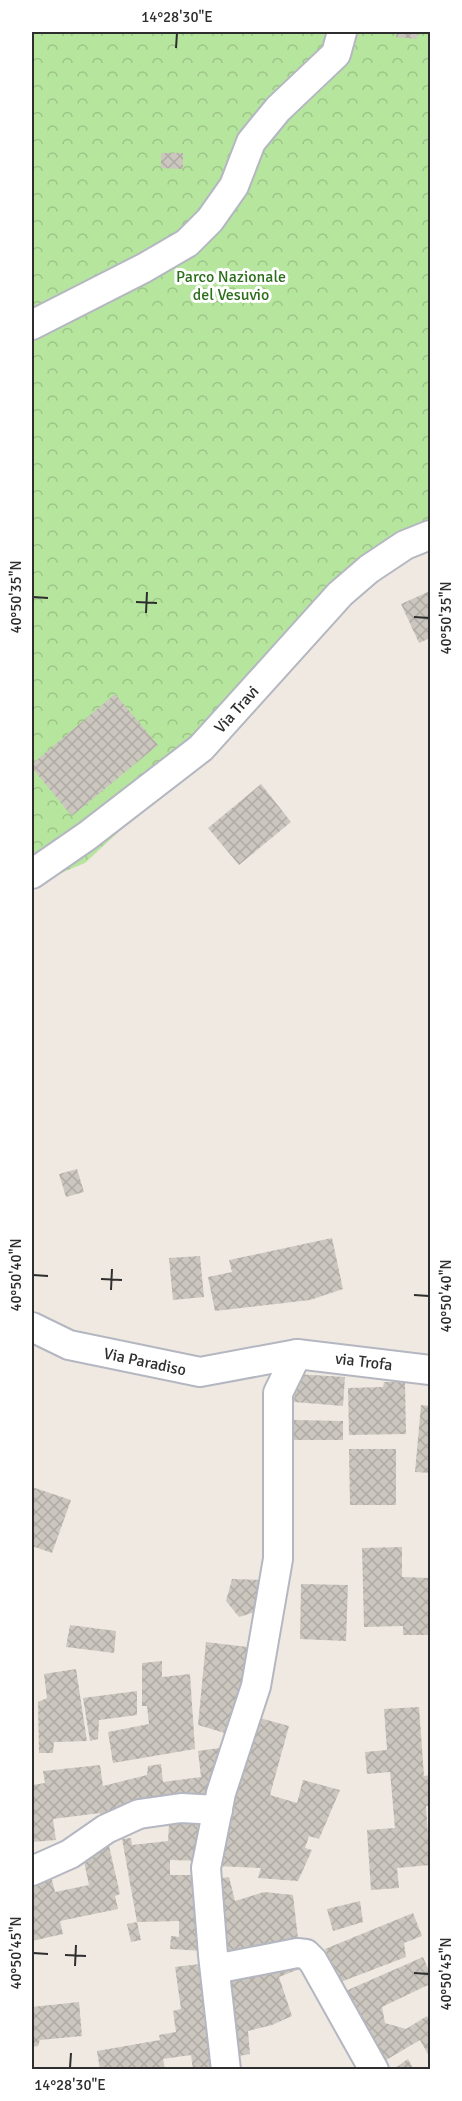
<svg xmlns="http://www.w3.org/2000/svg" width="462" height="2101" viewBox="0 0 462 2101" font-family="Signika,sans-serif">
  <defs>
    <pattern id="park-crowns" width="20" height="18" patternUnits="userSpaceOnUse" patternTransform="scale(1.5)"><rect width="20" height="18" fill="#b6e59e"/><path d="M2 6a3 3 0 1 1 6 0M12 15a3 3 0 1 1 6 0" fill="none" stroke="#9dc588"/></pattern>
    <pattern id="building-cross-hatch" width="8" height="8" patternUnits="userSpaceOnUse" patternTransform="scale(1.5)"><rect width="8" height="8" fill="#cbc7bf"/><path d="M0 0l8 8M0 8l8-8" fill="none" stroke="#afaba4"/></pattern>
  </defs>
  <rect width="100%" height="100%" fill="#efe9e1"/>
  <path fill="url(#park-crowns)" d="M32 32H430V538L379 558 236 723 85 863 32 885Z"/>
  <g fill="url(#building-cross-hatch)">
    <path d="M397 32H420L416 39 396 37Z"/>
    <path d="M161 153H183V169L161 168Z"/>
    <path d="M430 591V638L419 643 401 604Z"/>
    <path d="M115 694 158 745 72 816 32 768V764Z"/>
    <path d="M261 784 291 822 239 865 208 828Z"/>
    <path d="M77 1169 84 1192 66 1197 59 1174Z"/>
    <path d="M332 1238 343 1289 310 1300 215 1311 208 1277 232 1272 229 1260Z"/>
    <path d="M200 1256 204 1297 173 1300 169 1258Z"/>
    <path d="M296 1374 345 1377 343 1406 294 1402Z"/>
    <path d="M384 1382H405L406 1434 349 1435 348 1388 383 1387Z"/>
    <path d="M421 1405 430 1406V1473L415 1472Z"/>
    <path d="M293 1420 343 1421V1440H293Z"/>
    <path d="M349 1449H396V1505H350Z"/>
    <path d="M32 1487 71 1500 52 1553 32 1546Z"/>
    <path d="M402 1547V1577L430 1578V1635H403V1626L364 1627 362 1548Z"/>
    <path d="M232 1579 267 1580 268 1608 239 1617 226 1601Z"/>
    <path d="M301 1584 348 1585 346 1641 300 1639Z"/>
    <path d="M70 1625 116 1631 114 1653 66 1647Z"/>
    <path d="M206 1642 256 1648 235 1736 198 1725Z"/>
    <path d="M162 1661V1677L190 1674 195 1749 113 1763 108 1732 149 1724 147 1706H142V1663Z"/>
    <path d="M76 1669 87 1741 54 1742 53 1753H39L38 1702 47 1698 44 1674Z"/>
    <path d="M137 1691V1715L99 1720 98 1739 90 1741 83 1698Z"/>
    <path d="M419 1707 424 1776 430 1775V1806H426L430 1865 397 1868 399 1888 371 1890 367 1830 395 1828 390 1772 367 1774 365 1752 387 1750 384 1709Z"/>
    <path d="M256 1717 289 1726 270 1795 297 1803 303 1780 340 1790 319 1839 309 1836 305 1848 312 1850 298 1881 258 1878 261 1868 215 1866Z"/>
    <path d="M226 1747 220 1799 102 1833 100 1813 53 1819 56 1840 32 1842V1785L45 1783 43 1771 100 1765 103 1786 147 1775 148 1766 161 1764 163 1782 201 1777 198 1751Z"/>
    <path d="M202 1816V1861L170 1860V1875H201L204 1951 170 1949 171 1936 179 1937V1921L137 1922 141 1940 131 1942 127 1924 137 1922 122 1839 131 1838 132 1845 168 1841 169 1824H165Z"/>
    <path d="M109 1846 120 1894 115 1896 118 1909 60 1921 63 1934 32 1941V1881L51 1876 55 1892 89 1885 83 1857Z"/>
    <path d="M229 1877 235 1901 264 1892 293 1895 299 1947 220 1957 216 1879Z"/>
    <path d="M360 1901 363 1922 333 1931 327 1909Z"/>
    <path d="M413 1913 422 1936 404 1943 406 1957 338 1983 325 1949Z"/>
    <path d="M423 1957 430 1973V1984L382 2007 385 2023 406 2029 427 2016 430 2021V2058L420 2040 381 2063 341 1993Z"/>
    <path d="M291 1960 302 1968 279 1977 292 2016 272 2025 248 2031 250 2054 233 2057 223 1979Z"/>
    <path d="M208 1963 223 2070H193L191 2055 163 2059 165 2070H100L97 2051 160 2040 159 2035 176 2032 173 2011 181 2009 175 1967Z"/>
    <path d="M79 2002 82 2036 40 2040 38 2046 32 2047V2007Z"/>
    <path d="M408 2059 414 2070H392Z"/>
  </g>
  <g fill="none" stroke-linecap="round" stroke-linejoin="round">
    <g stroke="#b4b7c1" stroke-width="32">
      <g id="minor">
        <path d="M32 325 144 268 187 243 210 220 234 186 251 142 278 109 336 54 342 32"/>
        <path d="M32 874 87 836 201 748 340 594 369 569 405 545 430 535"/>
        <path d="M32 1327 69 1345 200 1372 297 1354 430 1370"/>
        <path d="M32 1871 70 1854 106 1829 139 1814 181 1808 218 1810"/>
        <path d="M215 1969 297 1953 306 1954 313 1961 374 2070"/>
        <path d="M226 2070 213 1955 206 1868 221 1793 256 1686 278 1559V1393L297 1354"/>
      </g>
    </g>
    <use href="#minor" stroke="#fff" stroke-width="28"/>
  </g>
  <path fill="none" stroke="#2e2e2e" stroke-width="2" d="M176 48 177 33M33 597 48 598M136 602 157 603M146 613 147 592M414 617 429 618M33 1275 48 1276M101 1279 122 1280M111 1290 112 1269M414 1295 429 1296M33 1953 48 1954M65 1955 86 1956M75 1966 76 1945M414 1973 429 1974M70 2068 71 2053"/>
  <g text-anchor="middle" stroke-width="6" stroke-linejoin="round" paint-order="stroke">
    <g font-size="16" fill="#2c6e1b" stroke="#fff">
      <text x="231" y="282">Parco Nazionale<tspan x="231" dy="18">del Vesuvio</tspan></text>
    </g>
    <g font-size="16" fill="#2e2e2e" stroke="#fff">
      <text transform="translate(236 709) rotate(-48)" y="6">Via Travi</text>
      <text transform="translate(145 1361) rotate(12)" y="6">Via Paradiso</text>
      <text transform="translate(364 1361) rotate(7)" y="6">via Trofa</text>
    </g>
  </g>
  <rect width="462" height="2101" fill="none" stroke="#ffffff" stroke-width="66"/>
  <rect x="33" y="33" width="396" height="2035" fill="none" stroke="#2e2e2e" stroke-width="2"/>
  <g font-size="15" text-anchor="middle" fill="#2e2e2e">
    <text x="177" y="22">14°28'30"E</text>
    <text transform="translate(16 597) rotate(-90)" y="5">40°50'35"N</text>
    <text transform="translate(446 618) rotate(-90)" y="5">40°50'35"N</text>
    <text transform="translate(16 1275) rotate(-90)" y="5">40°50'40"N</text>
    <text transform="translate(446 1296) rotate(-90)" y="5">40°50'40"N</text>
    <text transform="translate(16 1953) rotate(-90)" y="5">40°50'45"N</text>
    <text transform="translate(446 1974) rotate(-90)" y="5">40°50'45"N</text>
    <text x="70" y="2090">14°28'30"E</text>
  </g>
</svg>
